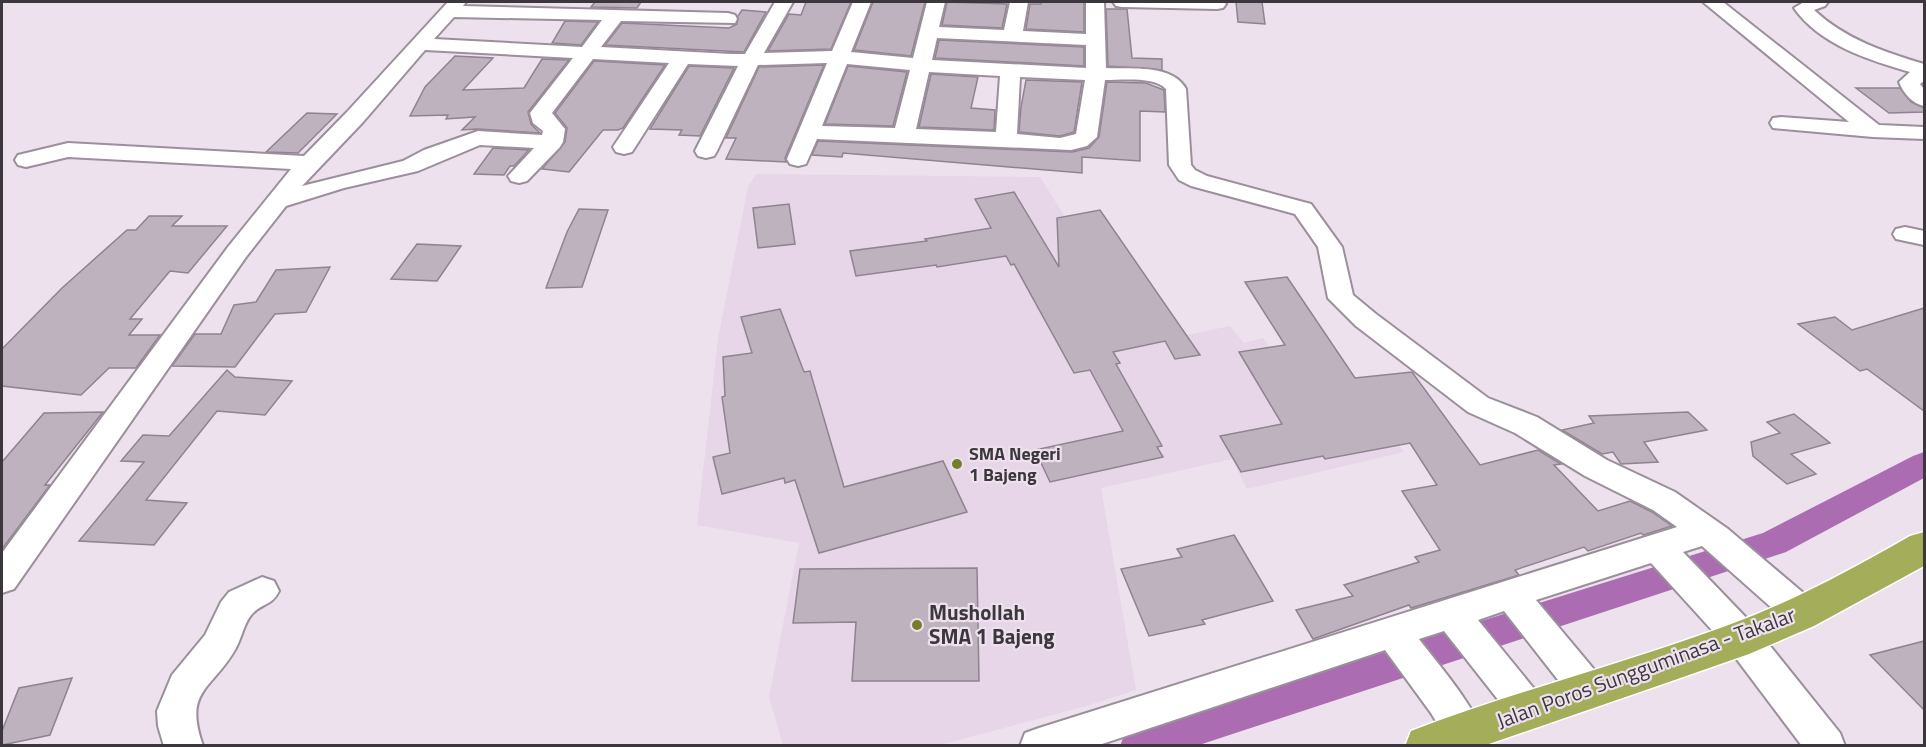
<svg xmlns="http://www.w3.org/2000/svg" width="1926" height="747" viewBox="0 0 1926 747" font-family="'Titillium Web',sans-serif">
  <rect width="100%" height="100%" fill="#ede1ee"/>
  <path fill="#e7d5e8" d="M756 174 1040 177 1145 344 1230 326 1244 343 1263 338 1314 408 1365 399 1404 452 1247 489 1232 459 1101 488 1136 690 1086 706 940 745H783L769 697 799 543 697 525 718 339 748 187Z"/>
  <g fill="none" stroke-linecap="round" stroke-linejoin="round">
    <path fill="#ac6cb2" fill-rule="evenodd" d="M1924 452V478L1786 552 1196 746H1120L1125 733 1139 728 1763 533 1913 456Z"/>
  </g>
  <g fill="#beb2bf" stroke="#8f8390" stroke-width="1.5">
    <path d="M595 2H641L637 8 591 7Z"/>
    <path d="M806 2H851L831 49 768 51 789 14 801 15Z"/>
    <path d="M873 2H925L911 56 854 50Z"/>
    <path d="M947 2 1007 4 1002 28 942 25Z"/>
    <path d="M1042 2H1084V32L1026 29 1030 4H1041Z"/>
    <path d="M1236 2H1262L1265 24 1238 22Z"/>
    <path d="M1106 9H1127L1132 58 1162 59V70L1108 66Z"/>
    <path d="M742 10 766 12 744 52 605 45 622 23 729 28 737 24 738 16Z"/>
    <path d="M565 21 598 22 581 45 552 43Z"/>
    <path d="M939 40 1084 47V66L935 58Z"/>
    <path d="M455 56 493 58 463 90 524 88 542 59 569 60 528 112 531 124 540 133 478 129 462 130 475 117 446 119 448 115 410 116 425 87Z"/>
    <path d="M594 61 665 65 623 128 618 130H603L569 172 542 169 565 142 567 128 555 113Z"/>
    <path d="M824 65 785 158 786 162 726 159 736 138H726L759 67Z"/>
    <path d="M689 66 734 68 700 136 679 135 682 130 650 129Z"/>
    <path d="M848 66 907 72 893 126 825 124Z"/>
    <path d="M931 74 978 77 971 108 995 110 994 130 919 127Z"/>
    <path d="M1026 80 1082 82 1074 132 1060 136 1019 132 1021 107Z"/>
    <path d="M1107 82 1146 83 1164 90 1165 112 1140 111V161L1082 157V173L843 153 842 157 812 155 818 141 1072 152 1089 148 1099 137Z"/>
    <path d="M1856 88H1900L1911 102 1924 108V112L1889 113Z"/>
    <path d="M307 113 337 114 298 153 266 152Z"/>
    <path d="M493 148 529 150 514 166H510L504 175 474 174Z"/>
    <path d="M1014 192 1059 267 1057 218 1100 210 1200 355 1175 359 1165 341 1113 352 1120 363 1116 364 1162 446 1157 447 1163 457 1050 482 1035 450 1123 431 1090 370 1074 373 1014 264 1011 265 1006 256 937 267 936 265 856 276 850 251 927 241 925 239 991 228 975 199Z"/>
    <path d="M789 204 795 244 758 248 753 208Z"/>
    <path d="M579 209 608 210 582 287 546 288 567 232Z"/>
    <path d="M149 216H182L172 226H227L188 273 170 271 130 319H142L129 335H160L136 368H109L81 395 2 386V349L62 288 127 230H136Z"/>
    <path d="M417 244 461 246 437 281 391 279Z"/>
    <path d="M330 267 306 312 275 314 235 367 172 366 195 334H221L234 305 256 302 276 270Z"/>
    <path d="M1287 277 1355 378 1412 372 1480 465 1538 450 1561 464 1554 465 1598 511 1630 501 1652 512 1672 526 1643 535 1641 533 1588 551 1584 547 1515 570 1519 575 1411 608 1409 605 1313 639 1296 610 1353 596 1344 585 1419 562 1415 557 1440 550 1402 491 1437 485 1410 443 1325 459 1323 456 1241 472 1220 436 1282 424 1239 352 1285 345 1245 282Z"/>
    <path d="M1924 308V411L1867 369 1860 371 1798 324 1835 317 1852 330Z"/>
    <path d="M780 309 804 372 810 371 844 487 943 461 967 512 819 553 795 480 785 483 784 478 722 494 713 457 730 453 722 397 725 396 723 357 752 353 741 317Z"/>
    <path d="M227 370 235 377 292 381 265 415 217 411 146 500 187 503 154 545 79 541 144 462 121 461 143 435 169 436Z"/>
    <path d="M103 412 45 485H50L2 549V462L44 413Z"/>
    <path d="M1688 412 1707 430 1644 442 1658 462 1621 464 1613 452 1602 454 1562 430 1594 423 1589 416Z"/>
    <path d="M1794 414 1830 443 1791 454 1816 474 1787 484 1753 456 1751 442 1780 433 1767 422Z"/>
    <path d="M1234 535 1273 601 1202 620 1205 624 1149 636 1121 569 1182 557 1177 549Z"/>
    <path d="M977 568 979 681H852L856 622 793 623 800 569Z"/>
    <path d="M1924 641V710L1870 655Z"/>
    <path d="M72 678 50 735 2 745V731L19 688Z"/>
  </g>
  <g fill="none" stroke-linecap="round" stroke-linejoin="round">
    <g stroke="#9b8f9c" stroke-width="4">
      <g id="street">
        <path d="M448 2H466L463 6 728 13 735 15 737 19 735 23 621 21 601 47 731 54H745L775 2H793L764 53 832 51 853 2H871L851 52 913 58 927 2H945L939 27 1004 30 1010 2H1028L1023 31 1086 34V2H1104L1106 68C1131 69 1173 64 1186 89L1191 165 1195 170 1207 176 1311 204 1342 247 1353 295 1376 314 1488 398 1537 417 1607 460 1675 492 1728 529 1814 602 1820 613 1814 624 1802 628 1790 624 1702 546 1683 552 1755 627 1840 733 1845 746H1802L1729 649 1651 563 1536 600 1602 679 1608 691 1602 703 1589 708 1576 703 1504 611 1478 620 1540 696 1546 708 1540 720 1527 725 1514 720 1444 631 1419 639C1442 669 1469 699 1484 734L1479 746H1451L1431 713 1385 650 1096 746H1020L1025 733 1039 728 1677 527 1653 510 1585 476 1515 433 1468 412 1356 326 1328 298 1318 247 1295 214 1191 186 1179 180 1169 165 1166 89C1155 76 1121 80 1105 80L1097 137 1087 146 1071 150 817 139 806 164 798 166 790 164 787 159 827 63 758 65 717 151 714 156 706 158 698 156 695 151 738 66 688 64 632 152 624 154 616 152 613 147 669 63 593 59 552 113 565 129 563 142 560 147 527 181 519 183 511 181 508 176 534 148 480 145 418 171 344 188 286 206 246 257 14 589 2 593V553L228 247 291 169 68 157 26 167 18 165 15 160 18 155 68 143 304 156 347 112ZM454 17 602 20 582 47 434 39ZM937 38 1086 45V68L932 60ZM425 50 573 58 530 113 533 123 543 131 542 135 478 131 424 150 403 161 302 186 363 122ZM847 64 910 70 895 128 822 126ZM929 72 1000 76 996 132 916 129ZM1020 77 1085 80 1076 134 1060 138 1017 134Z"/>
        <path d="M1113 2H1224L1226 4 1223 8 1217 9 1122 7 1116 6Z"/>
        <path d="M1703 2H1723L1879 125 1924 127V139L1873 137 1773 128 1770 123 1773 118 1781 117 1849 122Z"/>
        <path d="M1804 2H1828L1825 6 1814 10C1845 39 1884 52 1924 64V81L1920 84 1924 89V106C1913 104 1903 93 1899 82L1910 72C1869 60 1820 45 1794 8Z"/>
        <path d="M1905 227 1924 231V245L1896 239 1893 234 1896 229Z"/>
        <path d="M262 577 274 581 279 591C272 606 262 603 252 614 244 623 242 637 236 648 212 691 183 689 203 746H164L158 726 157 711 172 675 205 635 221 602 229 592Z"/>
      </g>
    </g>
    <g stroke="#fff" stroke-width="3">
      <path id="highway" d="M1924 532V566L1814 626 1749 654 1666 683 1483 746H1405L1411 731C1523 688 1640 660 1752 616 1807 594 1859 565 1910 536Z"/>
    </g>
    <use href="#street" fill="#fff" fill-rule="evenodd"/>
    <use href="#highway" fill="#a3ad5a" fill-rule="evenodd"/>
  </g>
  <g fill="#767e29" stroke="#ede1ee" stroke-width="2">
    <circle cx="957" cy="464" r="6"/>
    <circle cx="917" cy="625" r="6"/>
  </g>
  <g text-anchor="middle" stroke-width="4.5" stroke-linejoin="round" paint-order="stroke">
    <g font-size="18" font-weight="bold" fill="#3c373c" stroke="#ede1ee" text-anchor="start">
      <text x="969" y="460">SMA Negeri<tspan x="969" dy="21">1 Bajeng</tspan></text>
    </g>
    <g font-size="21" font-weight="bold" fill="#3c373c" stroke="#ede1ee" text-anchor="start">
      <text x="929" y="620">Mushollah<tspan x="929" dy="24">SMA 1 Bajeng</tspan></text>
    </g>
    <g font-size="21" fill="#3c373c" stroke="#ede1ee">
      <text transform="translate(1646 668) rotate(-20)" y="7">Jalan Poros Sungguminasa - Takalar</text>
    </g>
  </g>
  <rect width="1926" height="747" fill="none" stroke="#3c373c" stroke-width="6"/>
</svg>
